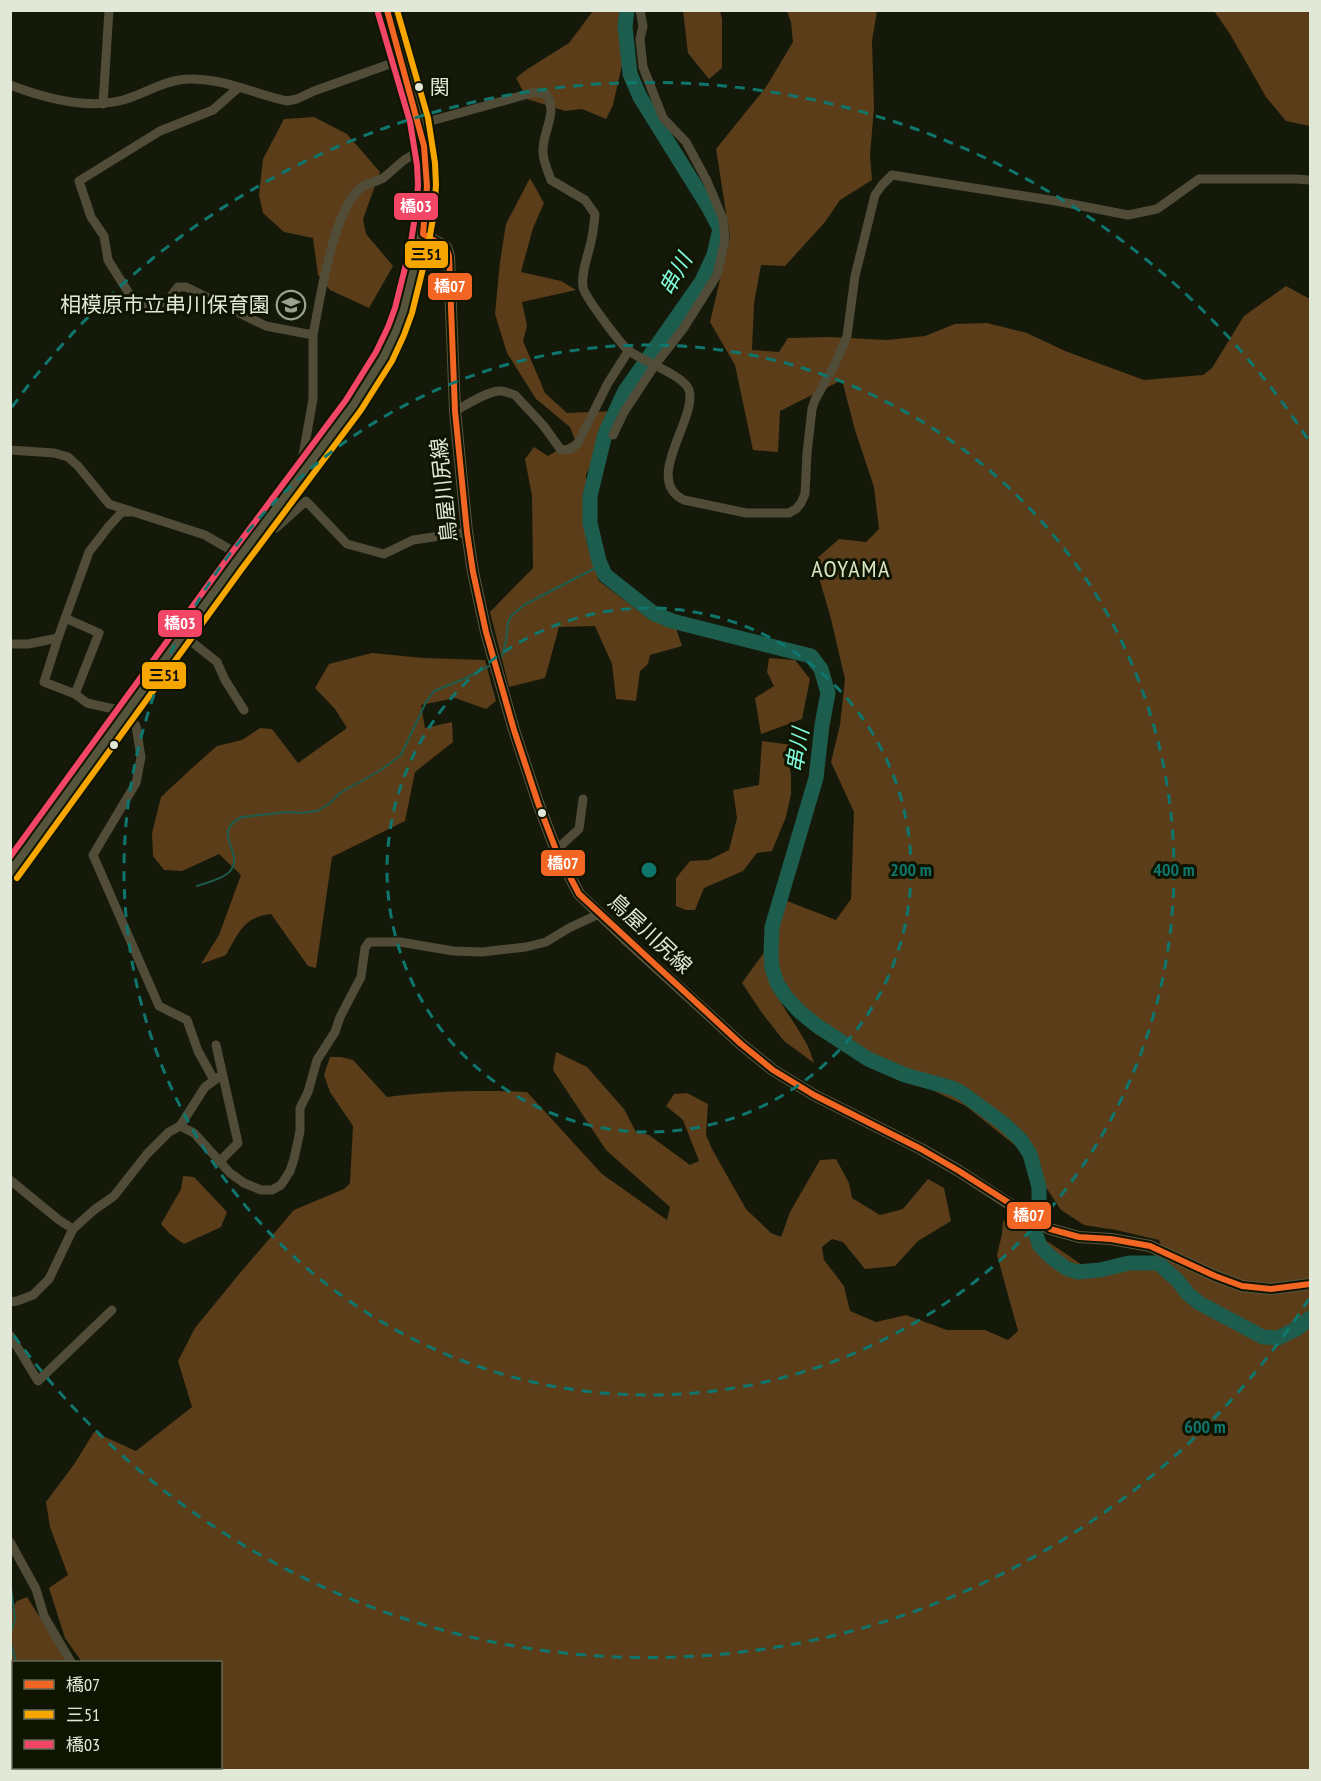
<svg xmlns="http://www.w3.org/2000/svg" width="1321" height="1781" viewBox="0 0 1321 1781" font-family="'PT Sans Narrow','Noto Sans JP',sans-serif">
  <rect width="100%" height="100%" fill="#15190a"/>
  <g fill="#5b3d19">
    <path d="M593 11H634L613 105 606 119 582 109 565 111 527 99 516 78 526 70 569 43Z"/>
    <path d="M683 11H720L722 19V68L709 79 688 53Z"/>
    <path d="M787 11H877L872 41 874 108 870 155 872 180 840 200 825 222 785 266 761 265 754 303 752 350 779 352 788 338 829 337 887 340 925 336 955 324 987 323 1027 333 1065 351 1144 380 1203 375 1212 368 1244 316 1286 286 1310 299V1770H174L171 1768H220V1662H82L65 1638 49 1588 68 1575 50 1527 46 1502 75 1463 94 1432 136 1451 192 1407 178 1361 195 1328 240 1273 294 1210 344 1189 350 1183 353 1126 330 1092 324 1075 330 1057H341L353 1060 387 1097C435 1091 479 1090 527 1092L602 1174 667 1220 670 1207 606 1150 553 1070 556 1052 587 1067 624 1109 636 1132 649 1135 690 1165 699 1161 683 1120 666 1106 674 1094 687 1093 708 1104 706 1135 712 1149 746 1209 771 1233 781 1237 790 1212 820 1160 836 1159 849 1183 852 1198 880 1215 903 1209 928 1179 944 1188 951 1221 918 1241 895 1266 865 1269 843 1242 832 1239 822 1247 824 1260 844 1286 850 1311 876 1322 906 1315 947 1330H985L1008 1340 1018 1331 997 1255 1002 1234 1003 1221 1010 1223 1050 1243 1088 1269 1138 1268 1168 1265 1159 1240 1116 1230 1084 1225 1061 1210 1022 1151 966 1106 919 1084 894 1076 868 1060 844 1049 826 1037 817 1035 798 1019 776 960 779 928 787 901 836 920 851 899 854 812 831 762 840 725 845 679 830 615 814 561 839 539 866 542 879 529 874 487 855 430 842 380 780 411 778 452 753 450 735 365 710 322 730 238 716 149 766 87 793 42 791 22Z"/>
    <path d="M1214 11H1310V126L1286 121 1266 97 1230 34Z"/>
    <path d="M314 117 347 134 380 172 363 219 366 234 393 266 369 308 330 290 318 275 313 238 284 232 263 213 259 195 263 159 284 119Z"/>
    <path d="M530 178 544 203 533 228 521 272 561 281 576 290 522 302 527 326 523 341 545 393 567 413 615 411 586 475V540L599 581 648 618 675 625 682 646 650 655 648 664 640 671 636 701 616 699 612 664 595 626 559 627 545 678 509 687 490 612 533 568 532 496 525 459 534 447 548 456 575 440 570 427 536 399 507 353 495 314 500 262 506 224Z"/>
    <path d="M372 653 423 658 485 660 496 701 486 709 455 698 421 705 425 728 452 722 453 742 415 772 405 821 332 857 316 968 308 966 271 914C243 917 238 934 226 955L201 964 219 935 241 875 219 854 182 871 164 870 153 856 152 833 161 797 191 769 217 746 242 740 260 728 272 729 298 763 347 728 335 709 315 688 329 664Z"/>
    <path d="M769 658 795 660 810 679 802 719 761 734 755 698 774 686 767 672Z"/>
    <path d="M762 741 792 745 788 757 791 775V794L786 817 772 851 757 853 743 871 704 888 695 910H686L676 906V878L690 861 709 860 729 850 737 818 733 790 759 785Z"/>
    <path d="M765 951C764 986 789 1012 805 1041 809 1047 811 1055 814 1063L784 1041 762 1013 742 983Z"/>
    <path d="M183 1176 194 1177 227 1212 221 1227 184 1244 170 1234 161 1224 181 1189Z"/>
    <path d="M27 1597 68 1662H14V1768H147L149 1770H11L10 1611 17 1601Z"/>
  </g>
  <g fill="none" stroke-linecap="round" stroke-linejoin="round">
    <g stroke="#1c5d4e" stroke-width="2">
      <path d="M502 656 506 641 508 622 512 615 524 605 601 565"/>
      <path d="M197 886C208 882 224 879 231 870 244 852 210 832 242 817L288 812 302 813 317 811 329 804 340 793 381 770 401 755 426 702 434 691 464 679 489 666"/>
      <path d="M10 1580 15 1619 10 1635"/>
      <path d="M10 1640 16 1662"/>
      <path d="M10 1709 14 1705"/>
      <path d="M10 1723 14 1728"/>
      <path d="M35 1768 37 1770"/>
    </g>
    <path stroke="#1c5d4e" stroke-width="15" d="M627 10 625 26 630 74 640 97 709 208 720 229 714 255 702 281 625 391 605 434 590 496V523L599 561 605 575 653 613 672 621 811 656 821 669 828 693 822 725 816 778 772 927 771 954 772 968 777 983 786 997 800 1012 816 1025 868 1059 905 1075 952 1088 962 1093 1004 1124 1020 1139 1030 1154 1039 1187V1202L1034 1217V1229L1040 1246 1052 1258 1066 1268 1077 1272 1100 1270 1129 1263H1158L1178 1281 1188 1294 1199 1303 1263 1337 1278 1338 1298 1328 1310 1318"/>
    <g stroke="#504c38" stroke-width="9">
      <path d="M10 85C44 98 87 110 123 100 142 95 159 83 179 80 214 74 254 94 287 101L297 99 314 91 401 60"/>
      <path d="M238 88 213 110 160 131 79 181 91 217 104 236 108 260 135 303 150 308 168 300 178 287H186L266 326 313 335V399L303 455 308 466"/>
      <path d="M103 104 109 10"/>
      <path d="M420 124 535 92 547 95C558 115 542 131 543 152 543 161 548 171 551 180L585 200 595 214C594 225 593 235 590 246 587 258 581 274 583 287 584 296 620 343 628 350 641 361 684 375 689 390 698 418 642 480 684 500L746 513H789L796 509 801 503 805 494 807 453 812 409 815 400 835 364 847 336 855 276 875 195 882 185 892 175 1056 201 1128 215 1157 209 1199 179H1295L1310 180"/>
      <path d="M313 335C320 300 333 208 362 187 368 183 376 182 383 178 398 167 405 154 425 152"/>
      <path d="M455 411C467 405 488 390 501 391 505 391 511 394 515 395L543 425 561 450 571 449 578 443 608 383 629 350"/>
      <path d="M613 435 624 412 655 365 683 329 717 275 725 240 723 219 707 181 686 142 663 118 643 67 640 39 643 26 640 10"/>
      <path d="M10 450 54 453 68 457 78 466 109 504 205 535 241 556"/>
      <path d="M266 521 276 528 306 501 347 544 384 554 413 540 467 532"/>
      <path d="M65 618 99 633 75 694"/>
      <path d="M183 635 217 662 225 680 244 710"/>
      <path d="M58 638 44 682 75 694 87 703 127 712 136 726 141 757 136 783 93 855 159 1006 187 1020 198 1051 214 1080"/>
      <path d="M10 644H28L58 638 89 552 109 526 122 512H130"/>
      <path d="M556 850 579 829 583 799"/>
      <path d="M216 1045 238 1143 219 1162"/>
      <path d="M180 1126 205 1087 219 1077"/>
      <path d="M10 1180 59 1220 73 1229"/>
      <path d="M10 1302 17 1301 33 1295 49 1279 73 1229 94 1210 114 1196 147 1154 169 1132 180 1126 194 1133 230 1173 244 1183 261 1190H272L281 1185 290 1171 294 1159 300 1131V1108L308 1092 317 1060 335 1032 340 1017 361 977 365 948 369 942H400L453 951 482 952 526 947 546 942 569 928 599 914"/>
      <path d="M10 1335 38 1381 112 1310"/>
      <path d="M10 1542 36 1589 44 1616 71 1662"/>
      <path d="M163 1768 164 1770"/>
    </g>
    <path stroke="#5c553c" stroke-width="12" d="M423 234 446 247 449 256 455 411 467 532 473 572 486 632 514 730 538 803 556 850 579 894 625 938 741 1044 773 1070 814 1095 921 1149 959 1171 1031 1218 1050 1229 1079 1237 1111 1239 1150 1246 1215 1276 1242 1286 1271 1289 1310 1284"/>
    <path stroke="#56543b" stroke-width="16" d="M10 873C96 755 180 637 266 521 309 462 367 398 396 331 402 318 405 303 409 288 418 254 426 221 427 185 428 130 403 64 387 10"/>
    <g stroke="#0f1500" stroke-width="10">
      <path id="bus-1" d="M387 10 424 146 427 186 423 234 446 247 449 256 455 411 467 532 473 572 486 632 514 730 538 803 556 850 579 894 741 1044 773 1070 814 1095 921 1149 959 1171 1050 1229 1079 1237 1111 1239 1150 1246 1215 1276 1242 1286 1271 1289 1310 1284"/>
    </g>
    <g stroke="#0f1500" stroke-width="10">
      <path id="bus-2" d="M17 878 241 570 361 410 392 361 404 335 412 313 427 252 434 213 436 185 435 163 428 118 397 10"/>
    </g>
    <g stroke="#0f1500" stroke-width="10">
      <path id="bus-3" d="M10 857 227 559 346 400 376 352 388 327 395 308 410 248 416 210 418 185 417 165 410 122 378 13"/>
    </g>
    <use href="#bus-1" stroke="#f26522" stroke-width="6"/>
    <use href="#bus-2" stroke="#f7a600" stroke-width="6"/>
    <use href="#bus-3" stroke="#f34667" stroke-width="6"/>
  </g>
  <g fill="none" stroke="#0f766e" stroke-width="3" stroke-dasharray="10 8">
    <circle cx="649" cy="870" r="262"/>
    <circle cx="649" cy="870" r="525"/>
    <path d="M1309 1299A787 787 0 0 1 12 1333M12 407A787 787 0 0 1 1309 441"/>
  </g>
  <defs>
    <g id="school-ring" transform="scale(1.5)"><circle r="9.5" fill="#0f1500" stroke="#9aa08f" stroke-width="1.5"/><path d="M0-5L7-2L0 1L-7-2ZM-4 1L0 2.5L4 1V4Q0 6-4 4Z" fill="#9aa08f"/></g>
  </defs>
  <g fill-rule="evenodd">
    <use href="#school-ring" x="291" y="305"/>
  </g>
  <g fill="#e2e8d7" stroke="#0f1500" stroke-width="2">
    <circle cx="419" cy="87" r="5"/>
    <circle cx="114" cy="745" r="5"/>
    <circle cx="542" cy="813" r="5"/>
  </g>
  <g text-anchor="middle" stroke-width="6" stroke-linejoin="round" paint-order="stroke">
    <g font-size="20" fill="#e2e8d7" stroke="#0f1500" text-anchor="start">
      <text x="430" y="94">関</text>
    </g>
    <g font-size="21" fill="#e2e8d7" stroke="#0f1500" text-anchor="end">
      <text x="270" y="312">相模原市立串川保育園</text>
    </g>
    <g font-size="21" fill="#e2e8d7" stroke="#0f1500">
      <text transform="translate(444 490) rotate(-96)" y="7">鳥屋川尻線</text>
      <text transform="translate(650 934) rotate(43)" y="7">鳥屋川尻線</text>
    </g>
    <g font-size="22" font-style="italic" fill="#80fee0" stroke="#0f1500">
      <text transform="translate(675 274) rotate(-61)" y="8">串川</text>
      <text transform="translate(797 750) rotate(-81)" y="8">串川</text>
    </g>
    <g font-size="24" letter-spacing="1.5" fill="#dae5c3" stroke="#0f1500">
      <text x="851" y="577">AOYAMA</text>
    </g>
  </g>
  <circle cx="649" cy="870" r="9" fill="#0f766e" stroke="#0f1500" stroke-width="3"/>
  <g font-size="18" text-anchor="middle" font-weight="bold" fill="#0f766e" stroke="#0f1500" stroke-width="6" stroke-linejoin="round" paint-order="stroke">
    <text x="911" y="876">200 m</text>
    <text x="1174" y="876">400 m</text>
    <text x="1205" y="1433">600 m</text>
  </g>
  <g stroke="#0f1500" stroke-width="2">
    <rect x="393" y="192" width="46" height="29" rx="6" fill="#f34667"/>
    <rect x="404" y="240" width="45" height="29" rx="6" fill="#f7a600"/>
    <rect x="427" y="272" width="46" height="29" rx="6" fill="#f26522"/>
    <rect x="157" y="609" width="46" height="29" rx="6" fill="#f34667"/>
    <rect x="141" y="661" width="46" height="29" rx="6" fill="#f7a600"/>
    <rect x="540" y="849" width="46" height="28" rx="6" fill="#f26522"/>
    <rect x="1006" y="1201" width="46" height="29" rx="6" fill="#f26522"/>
  </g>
  <g font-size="16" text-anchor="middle" font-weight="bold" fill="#fff">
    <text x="416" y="212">橋03</text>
    <text x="450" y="292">橋07</text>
    <text x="180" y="629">橋03</text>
    <text x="563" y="869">橋07</text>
    <text x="1029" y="1221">橋07</text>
  </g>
  <g font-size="16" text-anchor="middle" font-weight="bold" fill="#111">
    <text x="426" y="260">三51</text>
    <text x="164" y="681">三51</text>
  </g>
  <rect width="1321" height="1781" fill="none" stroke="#e2e8d7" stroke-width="24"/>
  <rect x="12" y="1661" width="210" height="108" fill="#0f1500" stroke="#636956" stroke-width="1.5"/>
  <rect x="24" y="1680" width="30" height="9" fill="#f26522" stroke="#636956" stroke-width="1.5"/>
  <text x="66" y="1691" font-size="18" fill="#e2e8d7">橋07</text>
  <rect x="24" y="1710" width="30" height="9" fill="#f7a600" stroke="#636956" stroke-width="1.5"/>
  <text x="66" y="1721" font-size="18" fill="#e2e8d7">三51</text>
  <rect x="24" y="1740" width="30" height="9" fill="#f34667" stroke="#636956" stroke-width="1.5"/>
  <text x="66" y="1751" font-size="18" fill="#e2e8d7">橋03</text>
</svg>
